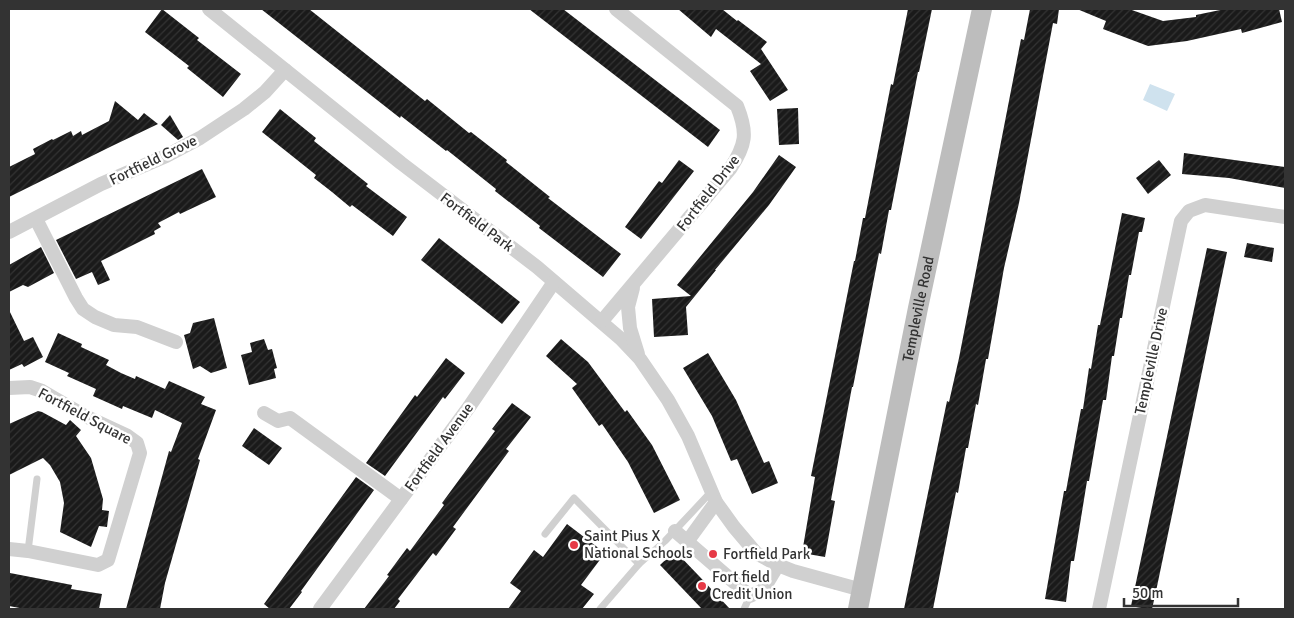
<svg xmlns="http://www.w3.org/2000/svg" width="1294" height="618" viewBox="0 0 1294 618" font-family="Signika,sans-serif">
  <defs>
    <pattern id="building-hatch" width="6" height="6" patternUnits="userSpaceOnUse" patternTransform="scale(1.25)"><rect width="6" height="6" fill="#1a1a1a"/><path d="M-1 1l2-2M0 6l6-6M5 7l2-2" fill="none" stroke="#333"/></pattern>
  </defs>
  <rect width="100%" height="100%" fill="#fff"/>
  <path fill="#cfe2ee" d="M1150 84 1175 94 1167 111 1143 100Z"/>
  <g fill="url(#building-hatch)">
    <path d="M162 9 199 38 197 40 241 74 223 97 187 68 189 66 145 32Z"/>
    <path d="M261 9H309L425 101 427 99 469 133 471 132 507 160 506 162 550 197 548 198 621 254 603 277 539 228 540 226 495 191 496 189 447 150 446 151 401 116 400 118Z"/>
    <path d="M529 9H563L720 130 708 147Z"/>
    <path d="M678 9H722L737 21 738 20 767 42 761 49 788 90 770 101 750 71 761 64 716 29 711 37Z"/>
    <path d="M908 9H932L919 72H918L891 210H889L881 254 879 253 853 387H852L831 500 835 501 825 557 802 553 815 477 811 476 854 261H855L863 218H865L891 84 893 85Z"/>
    <path d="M1030 9H1059L1057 24 1053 23 1019 203 1004 268 988 359H986L978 405 976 404 968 448H966L958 493 956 492 933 609H904L947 401 949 402 959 358 1021 39 1024 40Z"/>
    <path d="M1077 9H1129L1163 21 1196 17V15L1225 9H1279L1282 22 1242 33 1241 29 1187 41 1148 46 1103 29 1106 21Z"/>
    <path d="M115 101 138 120 144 113 158 124 112 146 9 197V167L35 154 33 149 52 139 53 140 71 131 73 136 81 131 82 135 109 121Z"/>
    <path d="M798 108 799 144 779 145 777 109Z"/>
    <path d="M280 109 316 138 314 141 368 184 366 186 407 217 393 236 352 205 350 207 332 192 314 178 316 175 262 132Z"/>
    <path d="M170 115 183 137 178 140 161 125Z"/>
    <path d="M1184 153 1285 167V188L1229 178 1182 174Z"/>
    <path d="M779 155 796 167 769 205 715 270H716L686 307 688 335 654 337 652 299 691 296 677 285 753 192Z"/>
    <path d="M679 160 694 171 641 239 625 227 659 181 662 183Z"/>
    <path d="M1159 160 1171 175 1148 194 1136 178Z"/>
    <path d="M202 169 216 197 180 214 179 212 158 223 161 227 154 231 155 234 101 261 110 280 98 285 92 272 76 279 56 240Z"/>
    <path d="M1122 213 1145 218 1142 232H1139L1131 275H1129L1122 318H1120L1114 356H1112L1106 400H1103L1089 481H1087L1074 561H1071L1066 602 1045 599 1064 491H1066L1081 409H1083L1089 368 1091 369 1098 325H1100Z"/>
    <path d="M439 238 520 302 502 324 421 260Z"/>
    <path d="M1247 243 1274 248 1272 262 1244 257Z"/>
    <path d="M41 247 54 273 28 287 23 285 9 292V265Z"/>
    <path d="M1207 248 1227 252 1155 596 1152 609H1146L1131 606Z"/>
    <path d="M9 310 24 341 33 337 43 357 24 367 22 364 9 370Z"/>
    <path d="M214 318 227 368 211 373 200 366 193 369 184 335 190 333 193 323Z"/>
    <path d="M58 333 82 344 81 347 109 360 106 365 121 373 135 379 136 376 165 389 169 381 205 397 201 404 216 410 198 459 200 460 165 583 160 609H126L169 451 171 452 182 423 155 410 152 418 123 406 122 409 93 396 96 389 67 376 69 373 45 362Z"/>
    <path d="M264 339 268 350 272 349 277 368 274 369 276 378 249 385 241 355 252 352 250 343Z"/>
    <path d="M561 339 588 362 625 412 627 410 652 445 680 500 654 513 628 462 602 424 599 426 572 388 577 384 546 356Z"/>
    <path d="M708 353 736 400 764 463 769 461 778 483 752 494 737 459 731 461 712 416 683 368Z"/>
    <path d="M446 358 465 373 445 399 443 397 385 476 366 463 415 395 417 397Z"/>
    <path d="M512 403 531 417 506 449 509 451 453 527 456 529 436 556 433 553 398 599 400 601 394 609H364L389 576 387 575 407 548 410 551 444 505 442 503 495 431 492 429Z"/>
    <path d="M38 411 42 412 66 425 70 420 81 430 76 436 91 458 103 499 102 510 109 511 107 527 99 526 91 547 60 532 64 503 60 482 50 465 43 458 9 475V424Z"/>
    <path d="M254 428 282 448 269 465 242 446Z"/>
    <path d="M356 477 374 490 301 591 302 592 289 609H270L264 604Z"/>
    <path d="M567 524 605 553 581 585 594 594 582 609H508L521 591 510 583 534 550 543 557Z"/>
    <path d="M675 551 699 576 730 609H702L660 565Z"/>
    <path d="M10 573 72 585 71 589 102 594 99 609H25L9 606Z"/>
  </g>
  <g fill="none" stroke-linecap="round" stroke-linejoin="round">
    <g stroke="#d0d0d0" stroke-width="7">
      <path d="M545 534 574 498 639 564"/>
      <path d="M28 551 37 479"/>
      <path d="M763 590 783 597"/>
      <path d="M600 609 639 564 665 541 711 492"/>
      <path d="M744 609 750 596"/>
    </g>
    <g stroke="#d0d0d0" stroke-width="14">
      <path d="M209 9 401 163 537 267 621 339 640 359 668 400 688 436 716 502 734 527 756 553 778 565 793 571 862 590"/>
      <path d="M36 219 76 298 83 309 95 317 114 325 137 327 176 342"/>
      <path d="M9 232 101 184 166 156 200 138 244 109 265 92 285 70"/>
      <path d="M633 288 628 307 630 328 638 354"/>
      <path d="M602 321 730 169C746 145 748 133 737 106L616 9"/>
      <path d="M9 388 30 387 42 391 85 416 126 435 137 443 140 453 108 560 98 565 28 551 9 549"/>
      <path d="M264 413 278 421 290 418 401 499"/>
      <path d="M675 531 750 596 763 590 778 565"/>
      <path d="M687 542 716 502"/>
      <path d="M320 609 469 407 554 282"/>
      <path d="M1099 609 1181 221 1189 211 1205 205 1285 217"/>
    </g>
    <path stroke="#bdbdbd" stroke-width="20" id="s1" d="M858 609 918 308 982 9"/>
  </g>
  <g fill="#e63946" stroke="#fff" stroke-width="2">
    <circle cx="574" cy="545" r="5"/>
    <circle cx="713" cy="554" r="5"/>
    <circle cx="702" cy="586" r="5"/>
  </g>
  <g text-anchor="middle" stroke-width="5" stroke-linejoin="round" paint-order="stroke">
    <g font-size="15" fill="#333" stroke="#fff">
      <text transform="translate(153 160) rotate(-26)" y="5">Fortfield Grove</text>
      <text transform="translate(708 193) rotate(-52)" y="5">Fortfield Drive</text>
      <text transform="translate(477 222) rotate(37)" y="5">Fortfield Park</text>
      <text dy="5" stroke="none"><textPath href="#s1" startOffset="306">Templeville Road</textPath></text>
      <text transform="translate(1151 361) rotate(-78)" y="5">Templeville Drive</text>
      <text transform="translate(85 416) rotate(28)" y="5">Fortfield Square</text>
      <text transform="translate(439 447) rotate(-54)" y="5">Fortfield Avenue</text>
    </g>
    <g font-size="15" fill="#333" stroke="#fff" text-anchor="start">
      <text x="584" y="541">Saint Pius X<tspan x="584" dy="17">National Schools</tspan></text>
      <text x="723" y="559">Fortfield Park</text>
      <text x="712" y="582">Fort field<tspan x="712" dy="17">Credit Union</tspan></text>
    </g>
  </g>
  <rect width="1294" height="618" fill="none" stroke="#333333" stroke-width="20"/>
  <path d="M1124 598v8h114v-8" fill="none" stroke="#333333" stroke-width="2.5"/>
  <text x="1132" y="598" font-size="15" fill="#333333" stroke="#ffffff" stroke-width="4" paint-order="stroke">50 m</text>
</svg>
